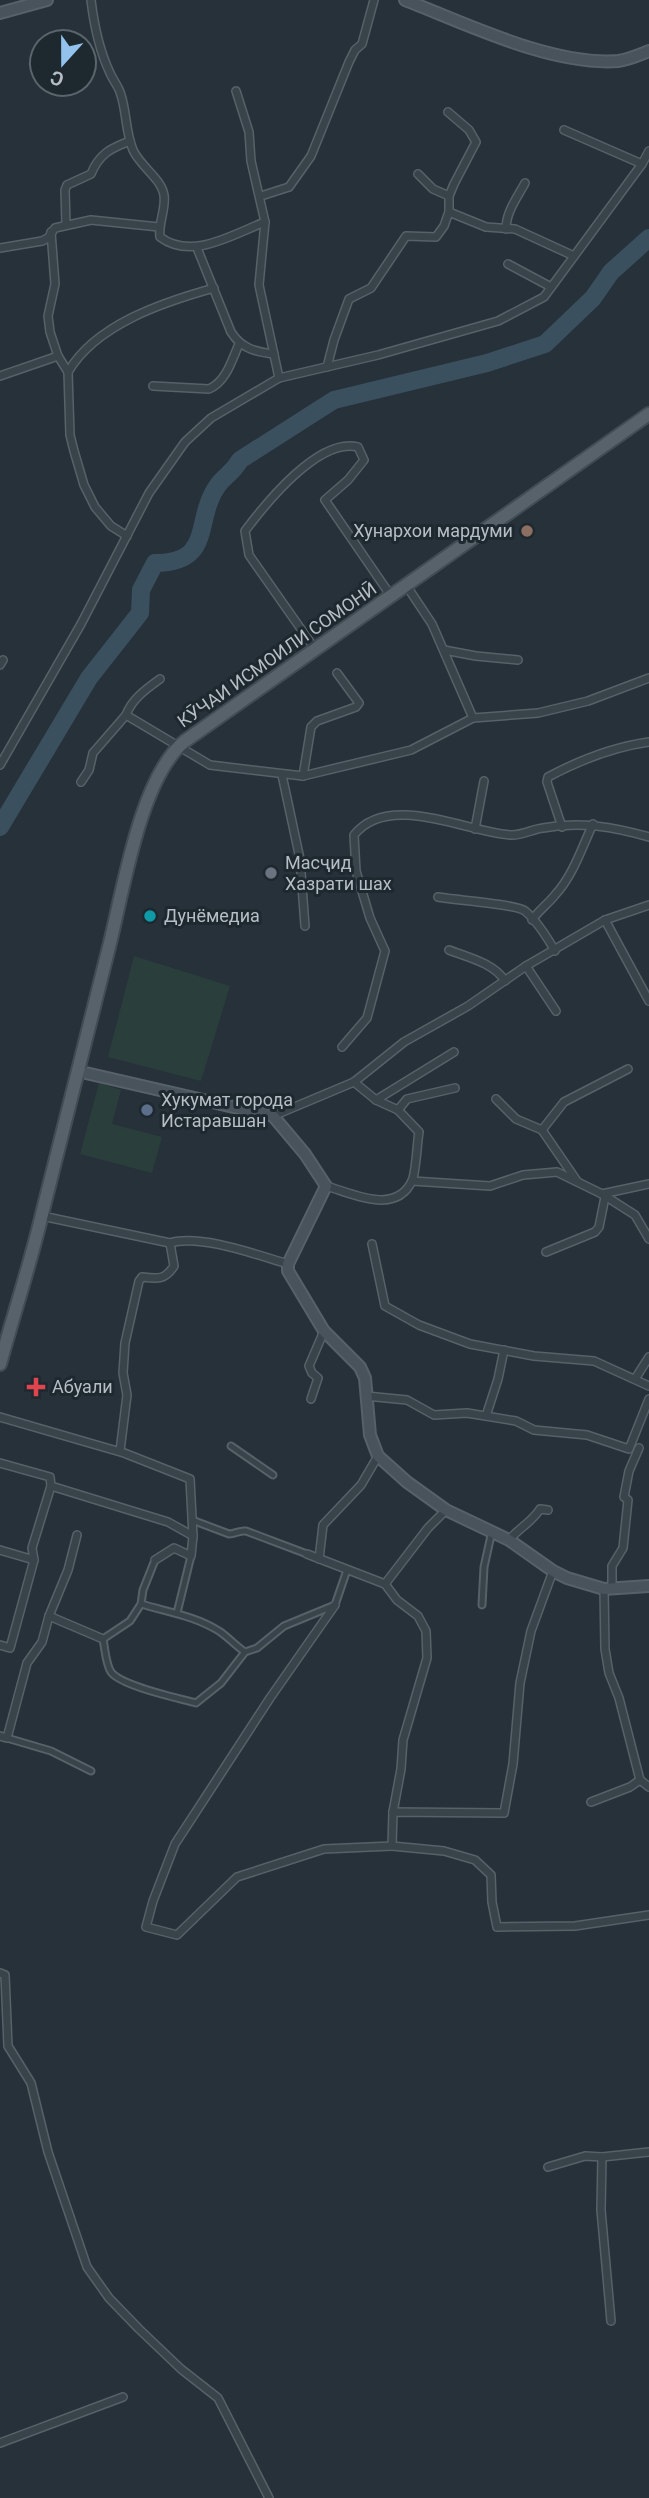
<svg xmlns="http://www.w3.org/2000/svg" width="649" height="2498" viewBox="0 0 649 2498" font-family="Roboto,sans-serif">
  <rect width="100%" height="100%" fill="#263139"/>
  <g fill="#2a3f3c">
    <path d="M134 956 230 986 201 1081 108 1057Z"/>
    <path d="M99 1083 121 1090 112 1124 162 1137 152 1173 80 1154Z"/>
  </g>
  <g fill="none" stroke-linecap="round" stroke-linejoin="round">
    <path stroke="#3b505f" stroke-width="18" d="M0 827 89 678 140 613 141 590 155 563C215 563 193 519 218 485 225 475 232 474 240 460L334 400 487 363 545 344 593 298 611 272 649 238"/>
    <g stroke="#576168" stroke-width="9">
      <g id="pedestrian">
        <path d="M231 1446 273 1475"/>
        <path d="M192 1520 229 1534C236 1534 239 1530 246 1531L307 1554"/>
        <path d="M155 1560 143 1590 141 1604 130 1621 103 1639C105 1649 106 1665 111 1672 121 1686 178 1698 196 1703L221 1683 245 1652"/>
        <path d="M141 1604C168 1612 195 1616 219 1631 228 1637 236 1646 245 1652L257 1648 284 1626 335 1605 347 1570"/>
        <path d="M482 1605 484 1567 492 1531"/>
        <path d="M177 1613 191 1556"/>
        <path d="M7 1738 51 1751 91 1771"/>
      </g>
    </g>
    <g stroke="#576168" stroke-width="10">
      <g id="minor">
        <path d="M91 0C94 25 99 50 110 73 113 80 118 86 120 92 127 111 125 131 133 150 140 166 161 178 164 195 166 210 158 223 160 237 192 261 233 234 265 222"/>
        <path d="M236 91 249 132 251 161 265 222 259 285 279 378"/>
        <path d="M564 130 642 164"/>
        <path d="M418 174 433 189 449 196"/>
        <path d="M261 196 289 187 311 156 349 62 355 50 362 44 374 0"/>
        <path d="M449 212 486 227 515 229 574 256"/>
        <path d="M66 225 65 190 67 185 91 174C99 154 111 148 130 141"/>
        <path d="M506 229C506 212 517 198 525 183"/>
        <path d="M51 232 55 284 48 316 50 332 58 356 68 372 70 435 74 451 84 485 95 507 111 526 127 536"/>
        <path d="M0 248 42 241 48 238 55 228 91 220 159 227"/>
        <path d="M197 248 231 332C241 348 255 352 274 354"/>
        <path d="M508 264 551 287"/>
        <path d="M327 367 334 340 349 299 371 288 406 236 436 237 444 226 449 212V196L454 184 476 142 469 130 448 112"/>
        <path d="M68 372C96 324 164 302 214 288"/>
        <path d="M0 376 58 356"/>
        <path d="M153 386 209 389C226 382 232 360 239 344"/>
        <path d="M406 585 432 624 473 718"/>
        <path d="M315 649 249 555 245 531C266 503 319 437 358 447L364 460 348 480 325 500 391 596"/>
        <path d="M444 650 476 656 518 660"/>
        <path d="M0 665 3 660"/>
        <path d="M160 679C146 689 132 699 126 715L210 765 303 776 411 750 473 718 538 713 588 701 649 678"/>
        <path d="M0 765 81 624 149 493 185 442 211 418 279 378 378 355 498 321 544 297 642 164 649 151"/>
        <path d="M282 775 300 859 305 926"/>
        <path d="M303 776 311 727 317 721 356 707 359 703 337 673"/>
        <path d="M81 782 89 770 93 753 126 715"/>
        <path d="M562 827 547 782 548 777C580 760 613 747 649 742"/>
        <path d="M475 829 484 781"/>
        <path d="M438 897C454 900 516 904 525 911 537 921 547 937 555 951"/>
        <path d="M532 920C539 910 548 904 555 895 573 876 582 847 593 824"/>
        <path d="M605 920 649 1001"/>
        <path d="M449 950C467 957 494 963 505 981"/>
        <path d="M526 966 556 1011"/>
        <path d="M342 1047 367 1018 385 951 370 918 356 871 354 835C389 791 468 833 512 835 523 835 533 829 543 828 580 821 614 827 649 837"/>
        <path d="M496 1099 516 1119 542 1130"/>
        <path d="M376 1100 454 1052"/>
        <path d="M398 1110 407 1099 455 1088"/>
        <path d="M273 1116 354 1082 404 1042 468 1006 526 966 605 920 649 905"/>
        <path d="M412 1181 490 1186 523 1175 557 1172 602 1194 635 1215 649 1239"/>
        <path d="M577 1181 542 1130 564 1102 628 1069"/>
        <path d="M326 1186C352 1193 395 1216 412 1181 416 1173 417 1143 419 1132L398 1110 376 1100 354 1082"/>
        <path d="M602 1194 649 1184"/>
        <path d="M42 1216 170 1243"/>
        <path d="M372 1244 385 1306 419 1325 470 1344 534 1356 594 1361 649 1386"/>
        <path d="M546 1252 595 1232 599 1227 605 1197"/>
        <path d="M635 1379 649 1357"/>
        <path d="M366 1396 407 1400 434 1415 467 1413 516 1421 534 1430 587 1435 629 1449 649 1399"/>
        <path d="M311 1399 318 1378 312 1373 309 1366 324 1331"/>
        <path d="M486 1416 498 1379 504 1350"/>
        <path d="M0 1417 124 1453 190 1479 193 1536 191 1556 174 1548 155 1560"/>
        <path d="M120 1451 127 1395 123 1373 125 1343 139 1281 142 1277C158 1279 165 1280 174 1266L170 1243C201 1234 257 1255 288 1264"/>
        <path d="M0 1463 50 1477 51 1486 32 1548 34 1560 0 1550"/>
        <path d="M51 1486 168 1522 193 1536"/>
        <path d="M509 1540C519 1528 532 1522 540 1509L548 1510"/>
        <path d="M307 1554 385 1584 428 1528 446 1510"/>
        <path d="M319 1559 323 1525 361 1485 378 1456"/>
        <path d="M385 1584 397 1600 418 1616 426 1631 427 1658 403 1740 401 1769 393 1812"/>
        <path d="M612 1587V1566L623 1548 628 1500 624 1497 629 1471 639 1448"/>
        <path d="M604 1589 605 1649 609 1673 619 1698 640 1780 649 1787"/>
        <path d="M335 1605 270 1698 175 1844 153 1901 146 1927 177 1935 237 1877 324 1849 392 1846 393 1812 504 1813 513 1764 520 1683 531 1631 553 1571"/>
        <path d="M49 1616 103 1639"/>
        <path d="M0 1645 10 1648 34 1560"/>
        <path d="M0 1736 7 1738 27 1663 42 1642 49 1616 68 1570 77 1535"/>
        <path d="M591 1802 630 1787 640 1780"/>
        <path d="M392 1846 444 1851 475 1860 491 1875 492 1902 497 1927 575 1926 649 1915"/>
        <path d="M0 1973 5 1975 8 2046 31 2083 48 2152 87 2267 109 2298 139 2329 181 2369 218 2398 269 2498"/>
        <path d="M602 2157 601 2210 611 2321"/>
        <path d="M548 2167 585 2156 602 2157 649 2152"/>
        <path d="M0 2443 123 2397"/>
      </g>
    </g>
    <g stroke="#576168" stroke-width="14">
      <g id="secondary">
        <path d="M405 0C467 24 552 66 618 61 628 60 639 55 649 51"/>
        <path d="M0 13 47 0"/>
        <path d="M77 1071 273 1116 305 1154 326 1186 288 1264V1271L324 1331 360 1367 365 1378 370 1435 378 1456 407 1482 446 1510 509 1540 553 1571 567 1578 604 1589 649 1586"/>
      </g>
    </g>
    <g stroke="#424c53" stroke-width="16">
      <path id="primary" d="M0 1364C14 1313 31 1262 43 1210 65 1123 87 1035 109 947 123 892 140 777 185 741L649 414"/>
    </g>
    <use href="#pedestrian" stroke="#39434a" stroke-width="5"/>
    <use href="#minor" stroke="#39434a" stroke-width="7"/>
    <use href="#secondary" stroke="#48535c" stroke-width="10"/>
    <use href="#primary" stroke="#57626a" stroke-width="12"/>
  </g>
  <circle fill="#8d6e63" stroke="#1e282f" stroke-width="2.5" cx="527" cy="531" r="7"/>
  <circle fill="#6b7280" stroke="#1e282f" stroke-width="2.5" cx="271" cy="873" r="7"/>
  <circle fill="#0f9aa8" stroke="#1e282f" stroke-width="2.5" cx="150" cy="916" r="7"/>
  <circle fill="#5c6f8a" stroke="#1e282f" stroke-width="2.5" cx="147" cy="1110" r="7"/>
  <path fill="#e0444e" stroke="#1e282f" stroke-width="2.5" d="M32.5 1376.5h7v7h7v7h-7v7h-7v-7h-7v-7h7z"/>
  <g text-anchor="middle" stroke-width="6" stroke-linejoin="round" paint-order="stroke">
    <g font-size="18" fill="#b5bec5" stroke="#1e282f" text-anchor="start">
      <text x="513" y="537" text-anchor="end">Хунархои мардуми</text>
      <text x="285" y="869">Масҷид<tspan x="285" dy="21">Хазрати шах</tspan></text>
      <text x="164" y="922">Дунёмедиа</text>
      <text x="161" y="1106">Хукумат города<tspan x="161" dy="21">Истаравшан</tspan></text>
      <text x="52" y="1393">Абуали</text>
    </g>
    <g font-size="18" fill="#b5bec5" stroke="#1e282f">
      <text transform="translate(277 655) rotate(-35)" y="6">КӮЧАИ ИСМОИЛИ СОМОНӢ</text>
    </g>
  </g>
  <g transform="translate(63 63) rotate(201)"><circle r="33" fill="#1e282f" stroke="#5a646b" stroke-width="2"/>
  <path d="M0-5L12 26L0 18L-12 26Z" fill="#93c3ec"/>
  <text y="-10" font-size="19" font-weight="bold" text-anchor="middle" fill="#b5bec5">С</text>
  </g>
</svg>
